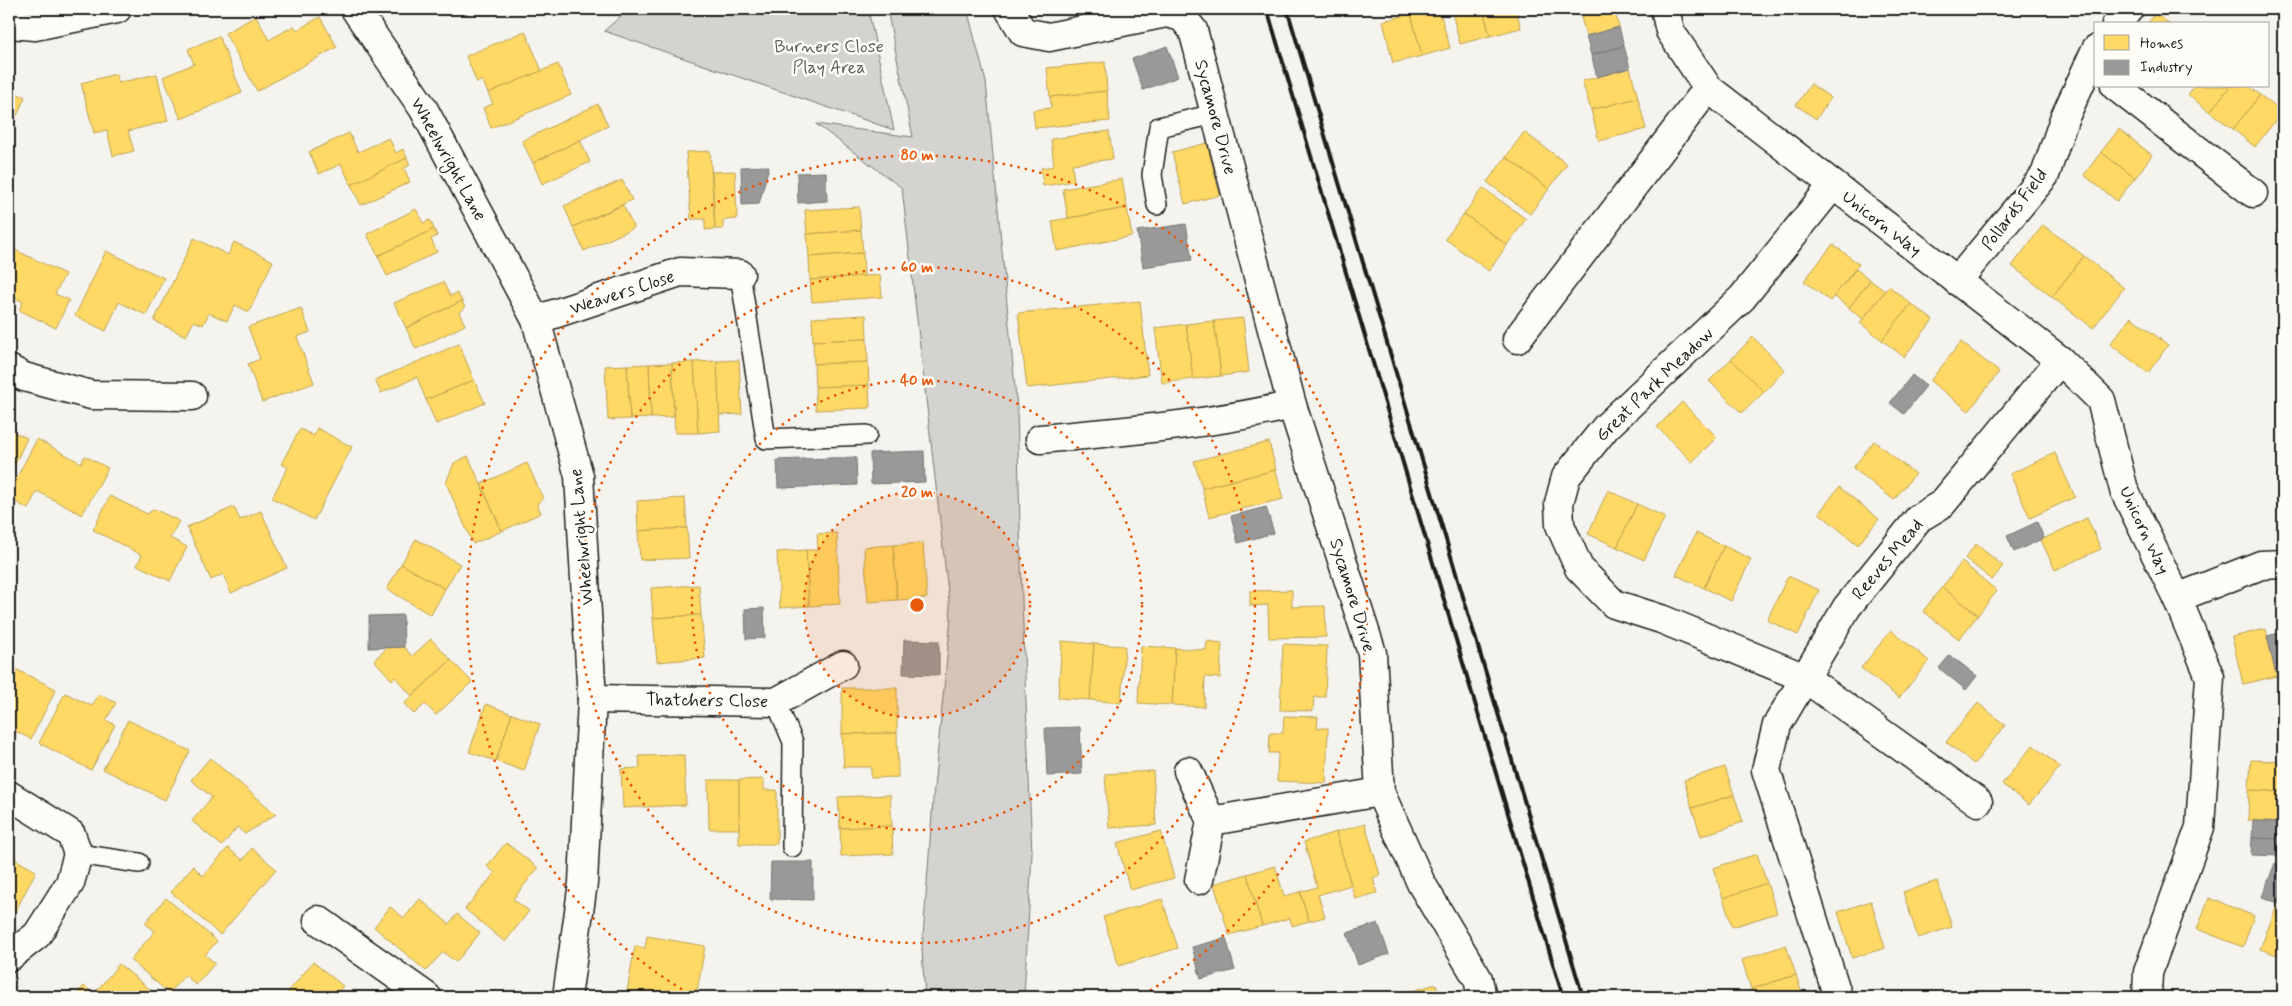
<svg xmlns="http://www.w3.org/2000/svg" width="2292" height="1006" viewBox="0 0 2292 1006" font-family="Mynerve,sans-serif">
  <rect width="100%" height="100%" fill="#f4f3ee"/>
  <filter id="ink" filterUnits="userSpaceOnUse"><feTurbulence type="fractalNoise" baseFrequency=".02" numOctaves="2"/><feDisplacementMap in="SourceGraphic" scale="10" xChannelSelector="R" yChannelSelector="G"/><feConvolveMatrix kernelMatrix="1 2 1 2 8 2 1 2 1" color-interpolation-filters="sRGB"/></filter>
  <g filter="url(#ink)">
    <g fill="#d4d3cf" stroke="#787876">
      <path d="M629 9H868L894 130 604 31Z"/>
      <path d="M887 9H967L986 82 1017 409 1022 601 1032 854 1024 997H925L922 950 934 787 951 618 902 188 816 124 913 137Z"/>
    </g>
    <g fill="#ffd966" stroke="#bba050">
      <path d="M1429 9H1439L1450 48 1422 56 1411 14Z"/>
      <path d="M1451 9H1483L1490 36 1460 44Z"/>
      <path d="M1483 9H1516L1521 28 1490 36Z"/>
      <path d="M1579 9H1614L1619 27 1586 36Z"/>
      <path d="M2155 13 2169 24H2147Z"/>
      <path d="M1411 14 1422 56 1393 63 1383 21Z"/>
      <path d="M256 16 269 40 294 26 297 30 320 17 337 47 257 91 225 33Z"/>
      <path d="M525 31 542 71 488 93 482 80 477 83 466 56Z"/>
      <path d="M219 36 242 93 181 119 163 77 194 64 188 49Z"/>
      <path d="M1105 62 1107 91 1050 97 1047 68Z"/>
      <path d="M558 64 571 95 491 128 483 108 493 104 488 93Z"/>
      <path d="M1630 68 1638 98 1591 110 1582 81Z"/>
      <path d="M116 74 118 83 157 74 168 121 128 131 134 151 113 156 107 130 94 133 81 83Z"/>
      <path d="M1811 84 1831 98 1816 119 1796 105Z"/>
      <path d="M2194 86H2230L2210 112 2188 95Z"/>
      <path d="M2230 86H2249L2260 95 2233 129 2210 112Z"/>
      <path d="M9 90 25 97 9 134Z"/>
      <path d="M1107 91 1110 121 1035 128 1033 110 1051 108 1050 97Z"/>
      <path d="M2260 95 2282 112 2255 147 2233 129Z"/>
      <path d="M1638 98 1646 129 1599 141 1591 110Z"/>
      <path d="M598 104 608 126 533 163 522 141Z"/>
      <path d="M2119 129 2152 155 2135 178 2101 152Z"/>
      <path d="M1109 131 1113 159 1072 164 1074 181 1043 186 1041 168 1054 166 1051 139Z"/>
      <path d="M1524 132 1567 164 1549 189 1506 157Z"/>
      <path d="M349 133 358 152 389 138 396 153 403 149 407 158 351 185 341 164 319 174 309 152Z"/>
      <path d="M580 140 590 162 542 184 533 163Z"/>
      <path d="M1207 143 1220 195 1185 204 1172 152Z"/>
      <path d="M710 151 715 229 705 230V219H691L686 152Z"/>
      <path d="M2101 152 2135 178 2117 201 2084 175Z"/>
      <path d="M1506 157 1549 189 1530 214 1487 182Z"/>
      <path d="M407 158 410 165 404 168 410 182 361 205 351 185Z"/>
      <path d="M735 171 737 219 723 220V229H715L712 172Z"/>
      <path d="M1122 179 1127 208 1068 218 1063 189Z"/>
      <path d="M622 180 632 200 573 227 564 206Z"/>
      <path d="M1483 188 1526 219 1507 245 1464 214Z"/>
      <path d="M623 205 634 228 584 251 573 227Z"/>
      <path d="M859 207 861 230 807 234 805 210Z"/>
      <path d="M1127 208 1132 236 1057 251 1052 221Z"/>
      <path d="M416 209 423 223 430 220 434 229 378 256 367 234Z"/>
      <path d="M1464 214 1507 245 1489 271 1445 239Z"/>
      <path d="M2043 225 2084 256 2052 297 2012 266Z"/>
      <path d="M434 229 437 236 431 239 437 252 387 276 378 256Z"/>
      <path d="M861 230 863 253 809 257 807 234Z"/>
      <path d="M194 238 228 255 234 242 273 261 249 312 235 305 227 321 209 313 203 325 194 321 186 336 154 321Z"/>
      <path d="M1833 244 1859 264 1830 301 1804 281Z"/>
      <path d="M13 249 65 274 55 294 69 300 56 328 19 310 23 302 9 295V259Z"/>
      <path d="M106 251 164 278 146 315 119 302 106 331 75 316Z"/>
      <path d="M863 253 864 276 810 280 809 257Z"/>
      <path d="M2084 256 2124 288 2093 328 2052 297Z"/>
      <path d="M1856 269 1870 280 1849 308 1834 296Z"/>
      <path d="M880 275 882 297 812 302 810 280Z"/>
      <path d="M1870 280 1885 291 1863 319 1849 308Z"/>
      <path d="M443 282 450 296 457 293 462 301 406 328 394 303Z"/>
      <path d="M1889 286 1911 304 1882 340 1860 323Z"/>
      <path d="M462 301 465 308 459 312 465 325 416 349 406 328Z"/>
      <path d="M1140 301 1148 375 1027 388 1018 313Z"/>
      <path d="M1911 304 1933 320 1904 357 1882 340Z"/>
      <path d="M301 308 310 332 297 337 314 383 262 402 248 364 260 359 248 327Z"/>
      <path d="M866 315 867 339 813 341 812 318Z"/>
      <path d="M2131 317 2168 345 2148 373 2110 344Z"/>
      <path d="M1243 318 1249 372 1221 376 1214 321Z"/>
      <path d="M1214 321 1221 376 1193 379 1186 324Z"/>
      <path d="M1186 324 1193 379 1162 383 1155 328Z"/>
      <path d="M1753 337 1785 370 1764 392 1731 359Z"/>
      <path d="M867 339 868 362 814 364 813 341Z"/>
      <path d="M1961 342 1999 372 1969 411 1930 381Z"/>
      <path d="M459 344 474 380 426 400 417 377 381 393 375 380Z"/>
      <path d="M1731 359 1764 392 1742 413 1709 381Z"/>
      <path d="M739 360 742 414 719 415 717 361Z"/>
      <path d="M717 361 720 431 698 433 694 362Z"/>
      <path d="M694 362 698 433H675L672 363Z"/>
      <path d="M868 362 869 385 815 387 814 364Z"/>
      <path d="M672 363 674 417 651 418 649 364Z"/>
      <path d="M649 364 651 418 630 419 627 365Z"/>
      <path d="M627 365 630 419 608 420 605 366Z"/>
      <path d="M474 380 485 403 436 424 426 400Z"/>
      <path d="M869 385 870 408 816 410 815 387Z"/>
      <path d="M1682 402 1717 437 1692 462 1657 427Z"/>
      <path d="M317 428 352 447 314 520 272 498 288 467 281 464 300 429 314 436Z"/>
      <path d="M9 430 27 438 9 477Z"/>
      <path d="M37 439 81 463 85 456 108 468 82 515 37 491 28 509 9 498V492Z"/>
      <path d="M1874 441 1915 474 1894 500 1853 468Z"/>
      <path d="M1269 442 1276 470 1202 488 1194 461Z"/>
      <path d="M2055 453 2075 497 2030 518 2010 474Z"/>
      <path d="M468 456 502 531 473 544 446 483 454 463Z"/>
      <path d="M527 463 543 498 537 504 541 513 502 531 481 484Z"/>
      <path d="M1276 470 1283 499 1209 517 1202 488Z"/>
      <path d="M1839 487 1879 519 1858 545 1819 513Z"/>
      <path d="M1608 490 1637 504 1617 547 1588 534Z"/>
      <path d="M110 496 147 514 154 509 179 521 170 538 187 547 170 581 137 565 142 555 93 530Z"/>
      <path d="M685 498 687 528 638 531 637 501Z"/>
      <path d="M1637 504 1665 517 1644 560 1617 547Z"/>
      <path d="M234 507 240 520 261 511 287 568 231 593 223 574 211 580 187 527Z"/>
      <path d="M2087 518 2101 549 2055 570 2041 540Z"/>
      <path d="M687 528 689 558 640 560 638 531Z"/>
      <path d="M837 533 840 604 809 606 806 550H818L817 534Z"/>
      <path d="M1696 533 1724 546 1704 588 1676 575Z"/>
      <path d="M416 539 460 564 445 589 401 564Z"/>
      <path d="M923 543 927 598 897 600 893 545Z"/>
      <path d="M1976 544 2003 566 1992 580 1965 558Z"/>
      <path d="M893 545 897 600 868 602 864 547Z"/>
      <path d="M1724 546 1751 559 1731 601 1704 588Z"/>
      <path d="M806 550 809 606 780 608 777 552Z"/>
      <path d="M1962 562 1997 591 1978 615 1942 587Z"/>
      <path d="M401 564 445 589 431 615 387 589Z"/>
      <path d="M1788 576 1819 590 1798 635 1767 620Z"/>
      <path d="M699 585 701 615 653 618 651 588Z"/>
      <path d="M1942 587 1978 615 1959 639 1923 611Z"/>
      <path d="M1292 590V607L1325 606 1326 637 1269 638 1268 605 1250 606V591Z"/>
      <path d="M701 615 705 658 657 662 653 618Z"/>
      <path d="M2266 629 2277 676 2243 684 2232 637Z"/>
      <path d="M1891 630 1929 661 1899 698 1861 668Z"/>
      <path d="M431 639 451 660 412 696 395 677 392 680 374 660 387 648 404 647 412 656Z"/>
      <path d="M1062 641 1094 644 1090 700 1058 698Z"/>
      <path d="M1207 641 1222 643 1220 678 1205 677 1204 707 1172 705 1175 648 1206 650Z"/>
      <path d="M1094 644 1125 646 1121 703 1090 700Z"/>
      <path d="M1283 644 1327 646 1325 697H1314L1313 711 1280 710Z"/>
      <path d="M1141 646 1175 648 1172 705 1138 703Z"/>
      <path d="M451 660 472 682 436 715 425 704 414 714 404 704Z"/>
      <path d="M9 666 56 689 31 739 9 728Z"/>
      <path d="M842 688H897V733L842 734Z"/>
      <path d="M65 693 92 706 99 694 116 703 106 720 115 725 91 770 39 743Z"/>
      <path d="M1978 703 2005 725 1974 764 1946 742Z"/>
      <path d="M486 704 512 714 496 761 469 752Z"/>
      <path d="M512 714 540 724 524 771 496 761Z"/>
      <path d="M1284 716 1318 717 1317 728H1328L1326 783 1277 781 1278 753H1269L1270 733H1283Z"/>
      <path d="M128 720 190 751 165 800 103 769Z"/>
      <path d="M897 733 898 777 871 778V767H844L842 734Z"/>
      <path d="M2033 745 2060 767 2029 805 2002 784Z"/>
      <path d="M684 755 686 805 623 808 621 769 640 768 639 756Z"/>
      <path d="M210 758 276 814 245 834 237 827 222 846 192 821 212 797 191 780Z"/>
      <path d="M2251 760 2283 761V792L2249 790Z"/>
      <path d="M1725 767 1734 795 1692 808 1684 780Z"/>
      <path d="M1153 771 1156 825 1109 828 1105 774Z"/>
      <path d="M764 779V790H777V844H739V780Z"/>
      <path d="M708 780H739V829H709Z"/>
      <path d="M2249 790 2283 792V822L2248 820Z"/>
      <path d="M890 795 892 826 840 828 838 797Z"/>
      <path d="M1734 795 1743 822 1701 836 1692 808Z"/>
      <path d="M1365 824 1380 875 1373 878 1377 893 1355 899 1336 832Z"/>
      <path d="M892 826 893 854 841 856 840 828Z"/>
      <path d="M1161 831 1174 878 1130 890 1117 843Z"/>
      <path d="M1336 832 1351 885 1318 895 1325 917 1309 921 1300 892 1317 887 1304 842Z"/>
      <path d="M506 843 538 868 513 899 529 911 505 942 465 909 495 873 487 866Z"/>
      <path d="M228 848 243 860 252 848 276 869 220 935 171 892 193 866 203 876Z"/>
      <path d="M1757 854 1767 883 1723 898 1713 868Z"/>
      <path d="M9 856 36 871 9 924Z"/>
      <path d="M1275 866 1284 896 1300 892 1309 921 1292 926 1290 918 1262 926 1247 874Z"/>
      <path d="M1247 874 1262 926 1229 935 1214 884Z"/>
      <path d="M1937 881 1952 927 1918 938 1903 892Z"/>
      <path d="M1767 883 1777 913 1732 927 1723 898Z"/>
      <path d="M166 898 217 941 205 955 215 963 196 985 185 975 169 993 130 960 155 931 145 923Z"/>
      <path d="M2209 898 2254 916 2243 947 2197 929Z"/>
      <path d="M420 899 449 924 457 914 480 933 456 962 443 952 426 971 374 927 390 907 404 918Z"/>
      <path d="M1162 899 1178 948 1119 966 1103 917Z"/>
      <path d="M1871 901 1885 948 1852 958 1838 912Z"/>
      <path d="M2276 908 2283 911V957L2260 949Z"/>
      <path d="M647 936 705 946 696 997H626L635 946 645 948Z"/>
      <path d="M1786 945 1796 975 1751 989 1742 960Z"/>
      <path d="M313 962 343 986 334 997H284Z"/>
      <path d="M119 964 159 997H74L84 986 94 994Z"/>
      <path d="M1796 975 1803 997H1754L1751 989Z"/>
      <path d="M1436 984 1440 997H1392Z"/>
      <path d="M347 991 356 997H342Z"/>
    </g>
    <g fill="#999" stroke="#747474">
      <path d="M1619 27 1624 46 1591 55 1586 36Z"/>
      <path d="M1167 46 1178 77 1143 90 1132 59Z"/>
      <path d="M1624 46 1630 68 1597 77 1591 55Z"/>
      <path d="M769 166 759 204 742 205 741 167Z"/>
      <path d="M826 172 827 201 798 203 797 173Z"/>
      <path d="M1186 224 1192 260 1143 267 1137 231Z"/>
      <path d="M1912 375 1926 386 1904 414 1890 403Z"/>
      <path d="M924 451 925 482 871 484 870 453Z"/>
      <path d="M856 457 857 485 778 488 777 460Z"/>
      <path d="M1266 507 1274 533 1238 543 1231 516Z"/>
      <path d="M2037 522 2044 538 2014 552 2007 536Z"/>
      <path d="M764 608 765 638 746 639 745 609Z"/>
      <path d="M403 615 404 647 369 648V616Z"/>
      <path d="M2283 632V669L2275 671 2267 636Z"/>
      <path d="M904 640 939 641V675L903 674Z"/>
      <path d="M1950 655 1977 676 1966 690 1939 668Z"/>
      <path d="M1080 727 1082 774 1047 776 1045 728Z"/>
      <path d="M2253 821 2283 822V839L2252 838Z"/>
      <path d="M2252 838 2283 839V856L2251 855Z"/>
      <path d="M771 862H813V900L770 899Z"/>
      <path d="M2275 863 2283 867V890L2278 903 2262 897Z"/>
      <path d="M1378 923 1389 954 1358 965 1347 933Z"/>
      <path d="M1226 938 1235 970 1201 979 1192 947Z"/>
    </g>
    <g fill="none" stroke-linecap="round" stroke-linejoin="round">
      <g stroke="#1c1c1c" stroke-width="22">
        <g id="service">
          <path d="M1157 205 1152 175 1159 127 1215 114"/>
          <path d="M740 274 766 439 867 435"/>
          <path d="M776 702 793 742 792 847"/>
          <path d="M78 854 139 863"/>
        </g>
      </g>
      <g stroke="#1c1c1c" stroke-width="31">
        <g id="minor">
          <path d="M355 9 423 108 536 320 579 476 592 699 583 883 567 997"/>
          <path d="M1009 9 1023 32 1049 37 1166 13 1182 17 1193 30 1292 405 1372 653 1380 792 1421 883 1478 979 1482 997"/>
          <path d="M1665 9 1670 31 1708 88 2060 360 2101 400 2124 490 2177 598 2210 677 2200 827 2148 972 2147 997"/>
          <path d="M9 24 35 26 117 9"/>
          <path d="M2116 24 2129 9"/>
          <path d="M2115 86 2253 193"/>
          <path d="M1833 185 1742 298 1606 427 1566 477 1559 503 1560 525 1579 568 1614 604 1661 619 1805 678 1978 802"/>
          <path d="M1957 281 2045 175 2064 119 2096 49"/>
          <path d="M536 320 680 272 740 274"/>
          <path d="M1517 339 1708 88"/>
          <path d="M9 369 24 377 91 395 192 396"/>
          <path d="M1040 439C1125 431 1209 425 1292 405"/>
          <path d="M2177 598 2261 565 2283 564"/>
          <path d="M592 699 776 702 843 665"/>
          <path d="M1188 771 1211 821 1380 792"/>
          <path d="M9 795 71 834 78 854 70 883 37 935 9 957"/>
          <path d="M1199 880 1211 821"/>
          <path d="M318 920 427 997"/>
          <path d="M1838 997 1766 770 1777 725 1847 607 1919 518 1942 504 2060 360"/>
        </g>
      </g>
      <use href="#service" stroke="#fdfcf7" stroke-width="19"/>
      <use href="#minor" stroke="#fdfcf7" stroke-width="28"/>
      <g stroke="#1c1c1c" stroke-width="4">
        <path d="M1267 9 1563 997"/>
        <path d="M1287 9 1583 997"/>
      </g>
    </g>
  </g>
  <circle cx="917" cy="605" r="113" fill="#e8590c" fill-opacity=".12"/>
  <g fill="none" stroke="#e8590c" stroke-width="2.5" stroke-dasharray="2.5 5">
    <circle cx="917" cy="605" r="113"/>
    <circle cx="917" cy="605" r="225"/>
    <circle cx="917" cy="605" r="338"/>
    <path d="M695 997A450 450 0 1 1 1139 997"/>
  </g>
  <g text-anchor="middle" stroke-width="5" stroke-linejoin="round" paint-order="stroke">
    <g font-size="18" fill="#5c5c5b" stroke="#fdfcf7">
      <text x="829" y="52">Burners Close<tspan x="829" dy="21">Play Area</tspan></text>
    </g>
    <g font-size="18" fill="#1c1c1c" stroke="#fdfcf7">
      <text transform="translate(1216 117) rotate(75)" y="6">Sycamore Drive</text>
      <text transform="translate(449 159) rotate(61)" y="6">Wheelwright Lane</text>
      <text transform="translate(2014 209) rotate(-53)" y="6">Pollards Field</text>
      <text transform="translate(1882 223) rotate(38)" y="6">Unicorn Way</text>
      <text transform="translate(622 292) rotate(-18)" y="6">Weavers Close</text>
      <text transform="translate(1654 384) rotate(-44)" y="6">Great Park Meadow</text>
      <text transform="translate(2145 530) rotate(65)" y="6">Unicorn Way</text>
      <text transform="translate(581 537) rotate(-95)" y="6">Wheelwright Lane</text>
      <text transform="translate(1887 559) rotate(-50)" y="6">Reeves Mead</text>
      <text transform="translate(1353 595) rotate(73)" y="6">Sycamore Drive</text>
      <text transform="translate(707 700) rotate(1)" y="6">Thatchers Close</text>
    </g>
  </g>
  <circle cx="917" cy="605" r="8" fill="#e8590c" stroke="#fdfcf7" stroke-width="2.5"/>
  <g font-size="15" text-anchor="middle" font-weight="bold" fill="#e8590c" stroke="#fdfcf7" stroke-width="5" stroke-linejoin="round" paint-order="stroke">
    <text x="917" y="160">80 m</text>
    <text x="917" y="272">60 m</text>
    <text x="917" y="385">40 m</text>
    <text x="917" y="497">20 m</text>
  </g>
  <rect width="2292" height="1006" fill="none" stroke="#fdfcf7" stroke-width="30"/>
  <rect x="15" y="15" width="2262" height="976" fill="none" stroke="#1c1c1c" stroke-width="2" filter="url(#ink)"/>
  <rect x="2094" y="22" width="175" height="65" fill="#fdfcf7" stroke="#a3a29f"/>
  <rect x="2104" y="35" width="25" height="15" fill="#ffd966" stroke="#a3a29f"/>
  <text x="2140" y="48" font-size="15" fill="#1c1c1c">Homes</text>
  <rect x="2104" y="60" width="25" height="15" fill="#999999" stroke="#a3a29f"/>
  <text x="2140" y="72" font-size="15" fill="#1c1c1c">Industry</text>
</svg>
